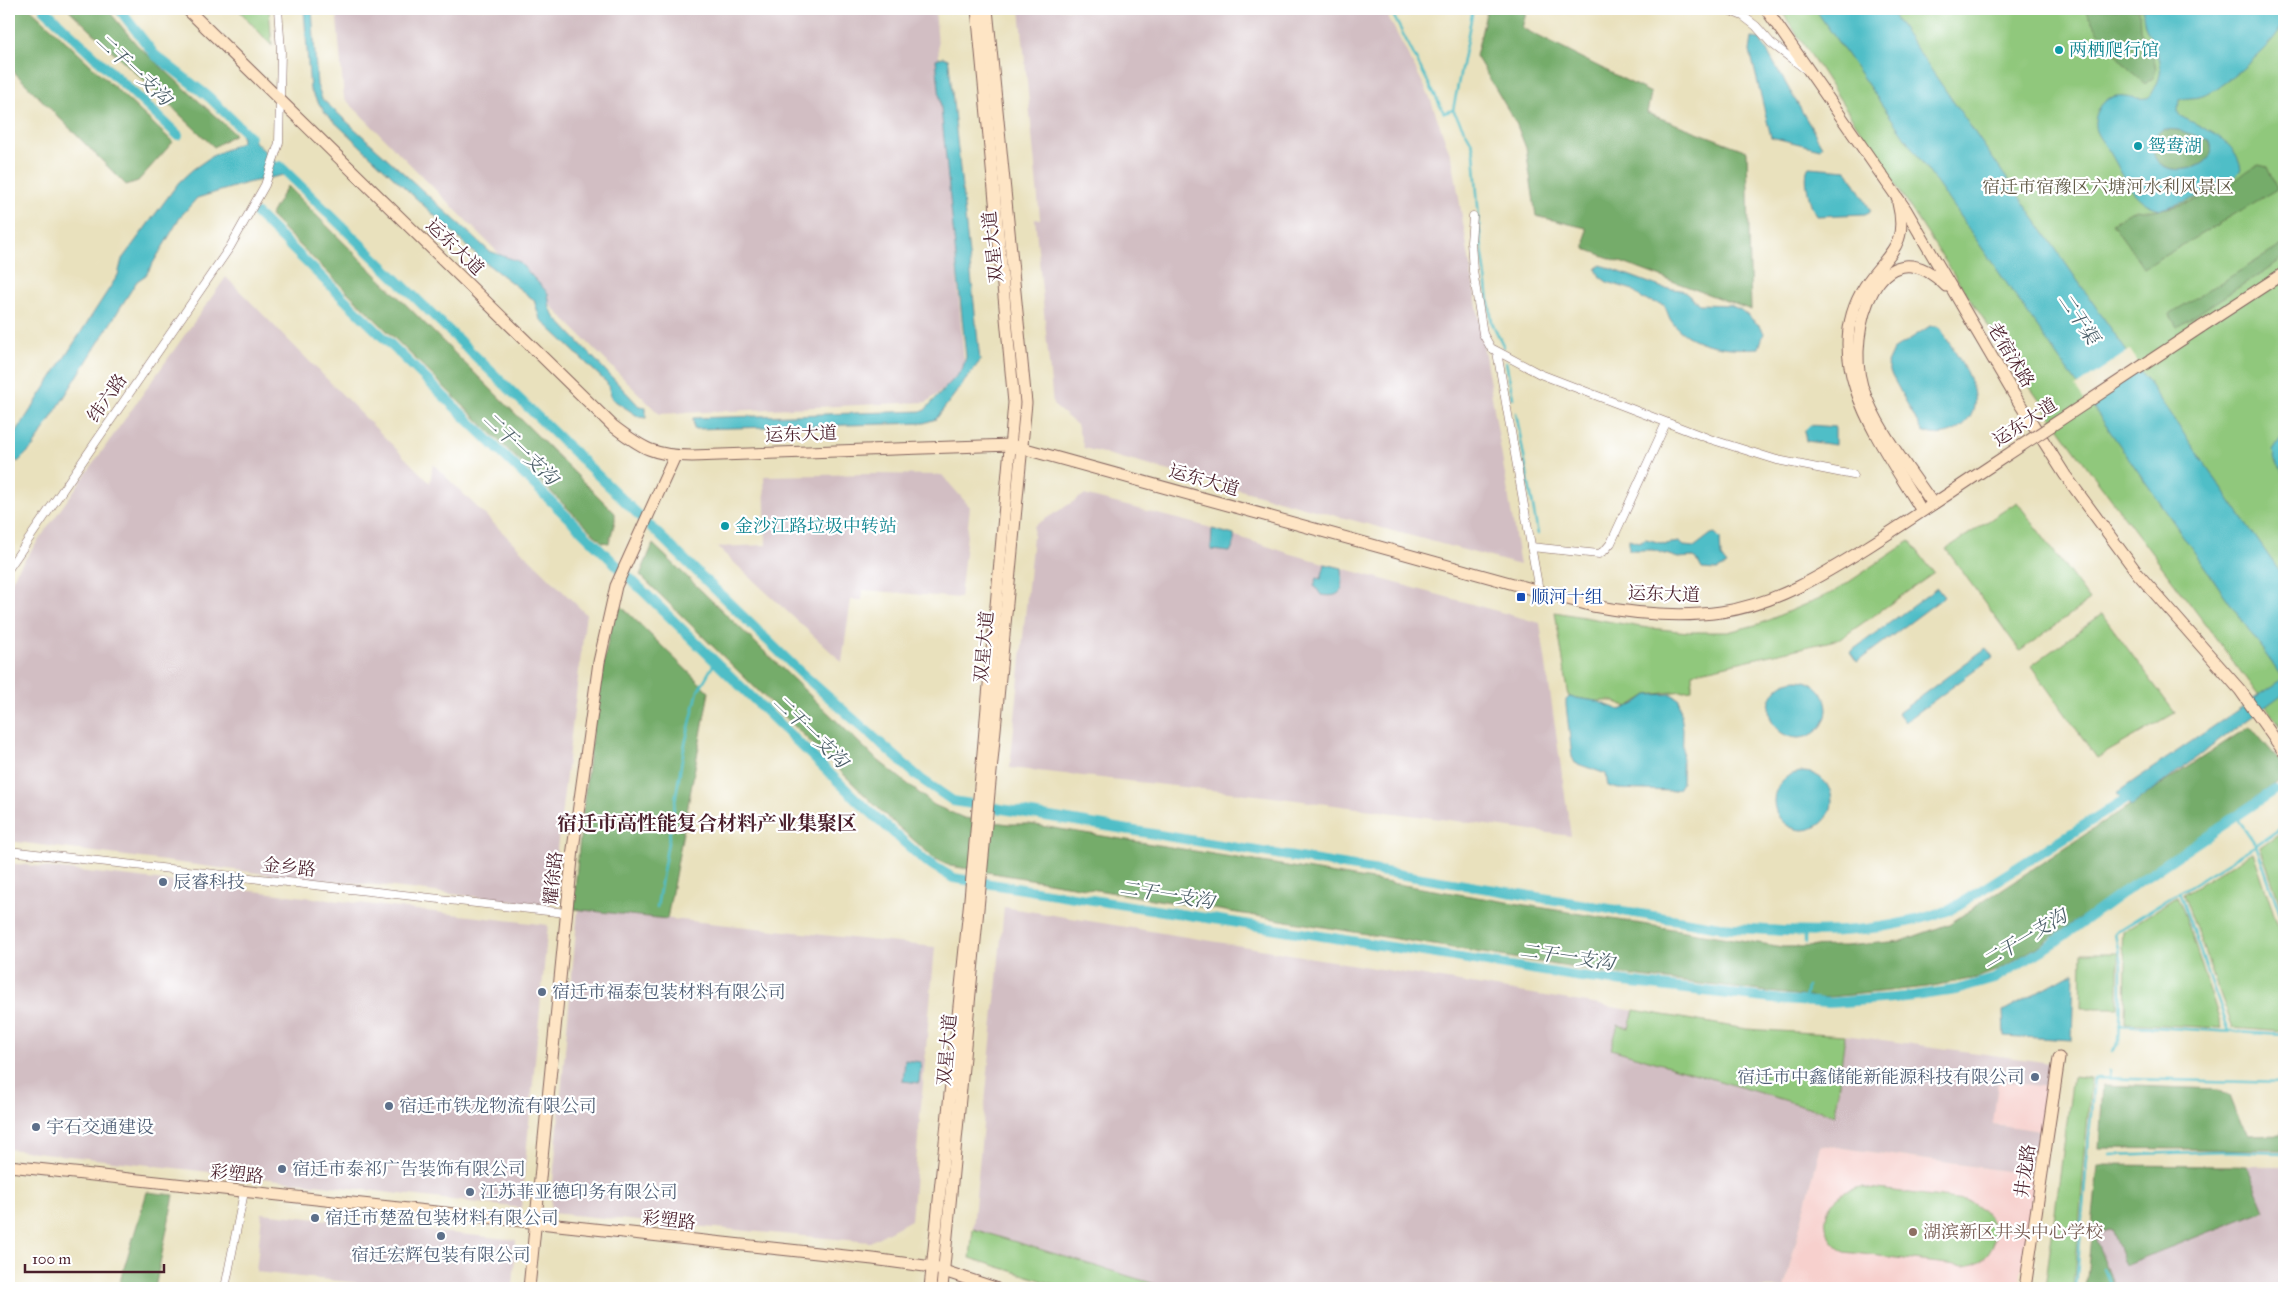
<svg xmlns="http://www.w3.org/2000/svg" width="2293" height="1297" viewBox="0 0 2293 1297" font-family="'IM FELL Great Primer','Noto Serif SC',serif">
  <rect width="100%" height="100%" fill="#fff"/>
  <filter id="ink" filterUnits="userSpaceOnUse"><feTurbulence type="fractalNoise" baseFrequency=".02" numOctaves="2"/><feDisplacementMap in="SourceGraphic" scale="10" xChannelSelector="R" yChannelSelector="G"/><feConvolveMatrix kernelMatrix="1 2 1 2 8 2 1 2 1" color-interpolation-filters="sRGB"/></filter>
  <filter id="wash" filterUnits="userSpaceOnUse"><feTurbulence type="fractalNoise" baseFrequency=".0096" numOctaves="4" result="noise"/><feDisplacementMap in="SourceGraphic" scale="20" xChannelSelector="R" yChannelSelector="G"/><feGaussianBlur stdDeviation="1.12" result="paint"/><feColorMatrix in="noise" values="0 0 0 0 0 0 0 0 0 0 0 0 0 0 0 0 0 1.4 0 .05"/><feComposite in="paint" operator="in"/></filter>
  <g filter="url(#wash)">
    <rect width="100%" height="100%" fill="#e9e1bd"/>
    <g fill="#f7d0cd">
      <path d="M1998 1081 2048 1087 2041 1131 1992 1124Z"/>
      <path d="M1821 1145 2035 1175 2019 1288H1784Z"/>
    </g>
    <g fill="#d2bec3">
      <path d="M336 9H935L965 373 927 402 659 414 344 98Z"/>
      <path d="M1020 9H1384L1429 95 1453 162 1520 565 1084 448 1077 425 1053 405 1035 219H1040Z"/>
      <path d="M226 277 430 483 433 464 586 614 550 906 385 886 273 875 9 841V587L16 572Z"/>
      <path d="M872 474 942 475 970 507 960 598 863 590 862 600H851L842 662 717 547 766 545 764 476Z"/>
      <path d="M1084 495 1208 527 1288 553 1540 623 1571 836 1265 796 1010 768 1034 526Z"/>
      <path d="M9 863 548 925 521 1208 9 1149Z"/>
      <path d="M1004 907 1746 1029 1845 1035 2051 1063 2048 1087 1998 1081 1993 1124 2041 1131 2035 1175 1821 1145 1784 1288H1066L970 1258Z"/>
      <path d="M578 909 935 947 911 1220 870 1242 550 1213Z"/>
      <path d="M2098 1165 2284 1166V1288H2087Z"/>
      <path d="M262 1213 516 1240 513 1288H402L256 1272Z"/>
    </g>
    <g fill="#90c87b" stroke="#6d7453">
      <path d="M238 9H269L272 46Z"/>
      <path d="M1780 9H2284V731C2201 615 2111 503 2029 386 1943 262 1864 133 1780 9Z"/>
      <path d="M2017 502 2090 600 2020 651 1946 549Z"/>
      <path d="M1910 541 1934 573 1840 639 1692 673V690L1647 695 1628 707 1613 701H1596L1569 697 1555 612 1641 627 1688 632H1728L1759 624 1834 592Z"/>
      <path d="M2102 614 2175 713 2097 758 2031 666Z"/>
      <path d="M2284 830V915L2260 847Z"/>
      <path d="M2253 852 2284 944V1032L2233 1028 2183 894Z"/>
      <path d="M2177 897 2185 915 2222 1028 2125 1023 2126 960 2122 948 2123 931Z"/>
      <path d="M2082 953H2118V1008H2081Z"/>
      <path d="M1634 1010 1746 1029 1845 1035 1835 1115 1611 1049 1618 1025 1629 1028Z"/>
      <path d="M2073 1076 2091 1078 2074 1288H2045Z"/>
      <path d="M1862 1187 1965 1200C2003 1212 2005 1260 1965 1266L1845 1252C1811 1230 1825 1192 1862 1187Z"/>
      <path d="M973 1229 1168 1288H1066L970 1258Z"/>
    </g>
    <g fill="#74ac6b" stroke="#5f664b">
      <path d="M9 9H31L173 142 138 181 126 185 9 67Z"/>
      <path d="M68 9H107L137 45 235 134 214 147Z"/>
      <path d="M1487 9H1509L1526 13 1522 28 1651 93 1647 113 1747 151 1751 310 1585 249 1586 228 1536 216 1526 148 1516 123 1476 56Z"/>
      <path d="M2084 9H2139L2140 30 2154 60 2156 69 2154 77 2145 84C2117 59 2103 41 2084 9Z"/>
      <path d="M2164 129 2178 130 2209 140C2226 173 2151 182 2153 148 2153 143 2156 138 2157 133Z"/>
      <path d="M2259 165 2267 167 2277 189 2144 268 2112 223 2136 209C2162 215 2207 197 2230 184 2240 178 2247 169 2259 165Z"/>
      <path d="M287 186 615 513V521L609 543 602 542 270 216Z"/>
      <path d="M2284 244V258L2177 327 2170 315 2171 313Z"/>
      <path d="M653 544 874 757 934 805 964 818 1009 824H1029L1783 947 1845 946 1901 941 1949 924 2250 726 2284 766V778L2042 944 1998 970 1976 978 1927 987 1820 998 1599 972 950 866 934 858 884 814 640 575Z"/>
      <path d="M617 602 709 692 667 919 573 909C583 807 592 702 617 602Z"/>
      <path d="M2103 1085 2219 1089 2230 1096 2241 1124 2248 1135 2281 1134 2284 1121V1150L2099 1148Z"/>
      <path d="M2098 1165 2247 1166 2265 1210 2125 1265 2111 1229 2094 1235 2115 1288H2086Z"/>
      <path d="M147 1192 174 1195 155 1288H118Z"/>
    </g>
    <g fill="#50bec7" stroke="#4d6e79" fill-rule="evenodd">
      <path d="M304 9H312L317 85 322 99 489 251 518 261 548 293 550 308 555 317 639 406 646 407V418L639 417 612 399 607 383 540 319 534 300 482 260 326 114 310 90Z"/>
      <path d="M1815 9H1889L2284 578V693L2131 806 2116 793 2283 679Z"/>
      <path d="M2143 9H2284C2284 14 2285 20 2283 24 2274 45 2226 85 2205 95 2197 99 2187 97 2179 100L2178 112 2180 116C2203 128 2237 140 2241 169 2231 187 2182 203 2161 209 2133 204 2124 176 2111 154 2107 147 2099 139 2096 131 2092 120 2099 103 2110 98 2123 92 2134 100 2147 98 2152 96 2153 91 2156 86 2172 54 2141 39 2143 9ZM2164 129 2178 130 2209 140C2226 172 2152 183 2153 148 2153 143 2156 138 2157 133Z"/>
      <path d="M1752 38 1760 39 1822 146 1820 149 1771 137 1750 51Z"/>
      <path d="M943 57 948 59 949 63 980 361 936 419 924 423 694 429 693 418 924 411 962 370 966 357 936 59Z"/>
      <path d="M241 128 288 174 247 183 197 198 181 216 146 275 137 281 33 447 18 462 9 456V447L15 434 118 275 122 259 179 182 192 170 212 156 242 142Z"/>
      <path d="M1809 167 1847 170 1871 211 1865 214 1817 216C1810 209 1802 174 1809 167Z"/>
      <path d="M1601 265 1663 288 1682 290 1699 304 1730 305 1741 310 1760 326 1764 333 1759 348C1730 350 1687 347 1670 319 1668 315 1667 310 1664 305L1642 299 1633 290 1607 282 1600 277 1596 269Z"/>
      <path d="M1930 326H1937L1941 329C1957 358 1998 406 1956 430 1945 436 1932 436 1922 431L1892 376 1887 363 1893 350Z"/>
      <path d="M1810 425 1835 427V445L1806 441 1804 431Z"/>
      <path d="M2284 433V474L2275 460 2273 450Z"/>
      <path d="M1212 529 1234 535V544L1230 552 1211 550Z"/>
      <path d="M1715 533 1720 538 1721 557 1727 565 1717 570 1702 569 1697 560 1692 557 1678 558 1653 550H1629V539L1638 542 1646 539 1665 544 1679 542 1684 546 1694 547 1711 534Z"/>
      <path d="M1325 564 1342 568C1343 586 1346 599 1321 595L1314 585 1317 578 1321 579Z"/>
      <path d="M1937 588 1944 597 1857 662 1850 652Z"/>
      <path d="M1986 648 1993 657 1905 722 1898 713Z"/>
      <circle cx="1798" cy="709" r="29"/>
      <path d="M1671 694 1679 699 1683 729 1682 783 1678 789 1671 791 1618 789 1608 786 1606 774 1575 763 1572 757 1566 705V700L1569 697 1596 701 1620 710 1635 704 1647 695Z"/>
      <circle cx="1803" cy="801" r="29"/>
      <path d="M2074 972 2072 1040 2004 1036 2003 1011Z"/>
      <path d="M905 1060 921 1062 919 1083 903 1081Z"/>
    </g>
    <path fill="#e9e1bd" d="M2130 350 2142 368 2087 404 2075 387Z"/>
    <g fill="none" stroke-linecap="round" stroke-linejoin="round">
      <g stroke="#50bec7" stroke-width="2.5">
        <path d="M1390 9 1444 113 1453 110"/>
        <path d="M1473 9 1453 110 1472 143 1474 152 1480 233 1492 323 1504 347"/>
        <path d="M1506 362 1513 398"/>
        <path d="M1516 413 1538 534"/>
        <path d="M2284 826 2256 845 2284 925"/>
        <path d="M2179 892 2229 1031"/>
        <path d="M657 907 684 748 698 691 715 662"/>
        <path d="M1805 932V943"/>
        <path d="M1805 1001 1807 987"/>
        <path d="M2119 1025 2284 1035"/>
        <path d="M2112 1051 2119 1043 2121 998V963L2115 934 2120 929 2256 845 2236 816"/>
        <path d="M2109 1078 2110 1070"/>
        <path d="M2110 1155 2227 1151 2284 1153"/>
        <path d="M2104 1269 2112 1288"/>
        <path d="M2076 1288 2094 1078 2284 1083"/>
      </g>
      <g stroke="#50bec7" stroke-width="10">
        <path d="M44 9 178 135"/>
        <path d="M119 9 155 55 209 97 250 137"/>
        <path d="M280 166 799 671 921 779 953 801 1720 927C1805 933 1867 938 1950 910L2135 793"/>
        <path d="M257 214 858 801 924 860 953 878 1581 977 1782 1000 1829 1003 1906 997 1956 990 1994 979 2051 945 2122 893 2275 790"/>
      </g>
    </g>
  </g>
  <g filter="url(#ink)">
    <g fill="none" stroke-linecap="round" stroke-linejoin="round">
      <g stroke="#82635e" stroke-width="9">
        <g id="street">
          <path d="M1726 9 1743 16 1756 26 1771 43 1805 69"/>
          <path d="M1473 216 1471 242 1473 271 1483 334 1491 348 1540 374 1710 439 1777 460 1853 475"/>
          <path d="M1497 352 1539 591"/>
          <path d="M1531 547 1599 554 1605 550 1611 543 1666 423"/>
          <path d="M9 568 230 247 265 185 279 143 281 51 278 9"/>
          <path d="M9 851 566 913"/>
          <path d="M225 1288 244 1192"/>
        </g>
      </g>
      <g stroke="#82635e" stroke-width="13">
        <g id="secondary">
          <path d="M187 9 613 426C642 448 654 456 692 456L1011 445 1593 606C1636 614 1678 618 1721 612 1776 604 1823 575 1869 546 1910 520 1951 492 1992 465"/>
          <path d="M1766 9 1906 210 2013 393 2065 475 2138 574 2240 690 2284 752"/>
          <path d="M1898 203C1909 247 1887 253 1865 286 1816 362 1884 447 1922 511"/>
          <path d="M2201 327 2284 273"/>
          <path d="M1933 504C1908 467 1876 429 1862 386 1846 333 1879 220 1946 286"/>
          <path d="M9 1166 873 1259 932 1267 995 1288"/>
          <path d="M529 1288 573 849 599 662 616 586 675 456"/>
          <path d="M930 1288 970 899 1014 403 977 9"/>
          <path d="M942 1288 1026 403 987 9"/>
          <path d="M2025 1288 2059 1058"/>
        </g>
      </g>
      <use href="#street" stroke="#fff" stroke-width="8"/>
      <use href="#secondary" stroke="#fee5c5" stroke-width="11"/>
      <g stroke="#82635e" stroke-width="13" stroke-linecap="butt">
        <path id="secondary-bridge" d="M1992 465 2201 327"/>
      </g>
      <use href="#secondary-bridge" stroke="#fee5c5" stroke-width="11"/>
    </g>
  </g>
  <g fill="#0f9aa8" stroke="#fff" stroke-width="2">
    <circle cx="2059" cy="50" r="5"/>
    <circle cx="2138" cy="146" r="5"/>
    <circle cx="725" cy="526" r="5"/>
  </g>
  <rect fill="#1a4fb4" stroke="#fff" stroke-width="2" x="1516" y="592" width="10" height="10" rx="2.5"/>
  <g fill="#5c6f8a" stroke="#fff" stroke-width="2">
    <circle cx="163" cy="882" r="5"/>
    <circle cx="542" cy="992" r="5"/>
    <circle cx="2035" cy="1077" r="5"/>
    <circle cx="389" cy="1106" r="5"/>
    <circle cx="36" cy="1127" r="5"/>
    <circle cx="282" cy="1169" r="5"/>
    <circle cx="470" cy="1192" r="5"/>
    <circle cx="315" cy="1218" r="5"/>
    <circle cx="441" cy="1236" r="5"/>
  </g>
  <circle fill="#8d6e63" stroke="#fff" stroke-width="2" cx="1913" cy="1232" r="5"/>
  <g text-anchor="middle" stroke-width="4.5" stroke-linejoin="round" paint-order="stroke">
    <g font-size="18" fill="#0d838f" stroke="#fff" text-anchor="start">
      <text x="2069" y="56">两栖爬行馆</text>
      <text x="2148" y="152">鸳鸯湖</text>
      <text x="735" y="532">金沙江路垃圾中转站</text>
    </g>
    <g font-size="18" fill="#625a47" stroke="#fff">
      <text x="2108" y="193">宿迁市宿豫区六塘河水利风景区</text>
    </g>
    <g font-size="18" fill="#4a1f2b" stroke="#fff">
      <text transform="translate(455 247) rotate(44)" y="6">运东大道</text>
      <text transform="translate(993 247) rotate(-96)" y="6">双星大道</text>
      <text transform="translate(2011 355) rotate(59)" y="6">老宿沭路</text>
      <text transform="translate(107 398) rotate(-55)" y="6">纬六路</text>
      <text transform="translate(2025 422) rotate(-33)" y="6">运东大道</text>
      <text transform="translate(801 434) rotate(-2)" y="6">运东大道</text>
      <text transform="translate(1204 480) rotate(16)" y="6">运东大道</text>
      <text transform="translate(1664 594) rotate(2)" y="6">运东大道</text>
      <text transform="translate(984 647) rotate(-85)" y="6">双星大道</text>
      <text transform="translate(289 867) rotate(6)" y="6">金乡路</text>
      <text transform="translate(553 878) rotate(-84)" y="6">耀徐路</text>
      <text transform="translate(947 1050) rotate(-85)" y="6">双星大道</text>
      <text transform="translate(2025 1171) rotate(-82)" y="6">井龙路</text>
      <text transform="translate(237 1174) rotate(6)" y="6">彩塑路</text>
      <text transform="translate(669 1220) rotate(6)" y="6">彩塑路</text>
    </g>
    <g font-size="18" fill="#164399" stroke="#fff" text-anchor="start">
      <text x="1531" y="603">顺河十组</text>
    </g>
    <g font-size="18" fill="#4e5e75" stroke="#fff" text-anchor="start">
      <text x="173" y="888">辰睿科技</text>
      <text x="552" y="998">宿迁市福泰包装材料有限公司</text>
      <text x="2025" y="1083" text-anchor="end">宿迁市中鑫储能新能源科技有限公司</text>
      <text x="399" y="1112">宿迁市铁龙物流有限公司</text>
      <text x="46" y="1133">宇石交通建设</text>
      <text x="292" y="1175">宿迁市泰祁广告装饰有限公司</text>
      <text x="480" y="1198">江苏菲亚德印务有限公司</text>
      <text x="325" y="1224">宿迁市楚盈包装材料有限公司</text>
      <text x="441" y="1261" text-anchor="middle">宿迁宏辉包装有限公司</text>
    </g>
    <g font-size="18" fill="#785e54" stroke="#fff" text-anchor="start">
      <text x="1923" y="1238">湖滨新区井头中心学校</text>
    </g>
    <g font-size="19" font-style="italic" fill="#4c5f69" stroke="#fff">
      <text transform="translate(134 69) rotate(43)" y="7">二干一支沟</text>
      <text transform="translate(2079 318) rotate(56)" y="7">二干渠</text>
      <text transform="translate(521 448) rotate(44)" y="7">二干一支沟</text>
      <text transform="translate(811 731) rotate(44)" y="7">二干一支沟</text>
      <text transform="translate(1167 894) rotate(9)" y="7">二干一支沟</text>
      <text transform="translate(2024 938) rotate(-31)" y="7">二干一支沟</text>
      <text transform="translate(1567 956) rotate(8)" y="7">二干一支沟</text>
    </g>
    <g font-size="20" font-weight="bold" fill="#4a1f2b" stroke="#fff">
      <text x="707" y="830">宿迁市高性能复合材料产业集聚区</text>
    </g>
  </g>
  <rect width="2293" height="1297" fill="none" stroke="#fff" stroke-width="30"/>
  <path d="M25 1264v8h139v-8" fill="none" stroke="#4a1f2b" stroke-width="2.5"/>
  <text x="32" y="1264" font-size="15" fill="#4a1f2b" stroke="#ffffff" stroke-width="4" paint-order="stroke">100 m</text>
</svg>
